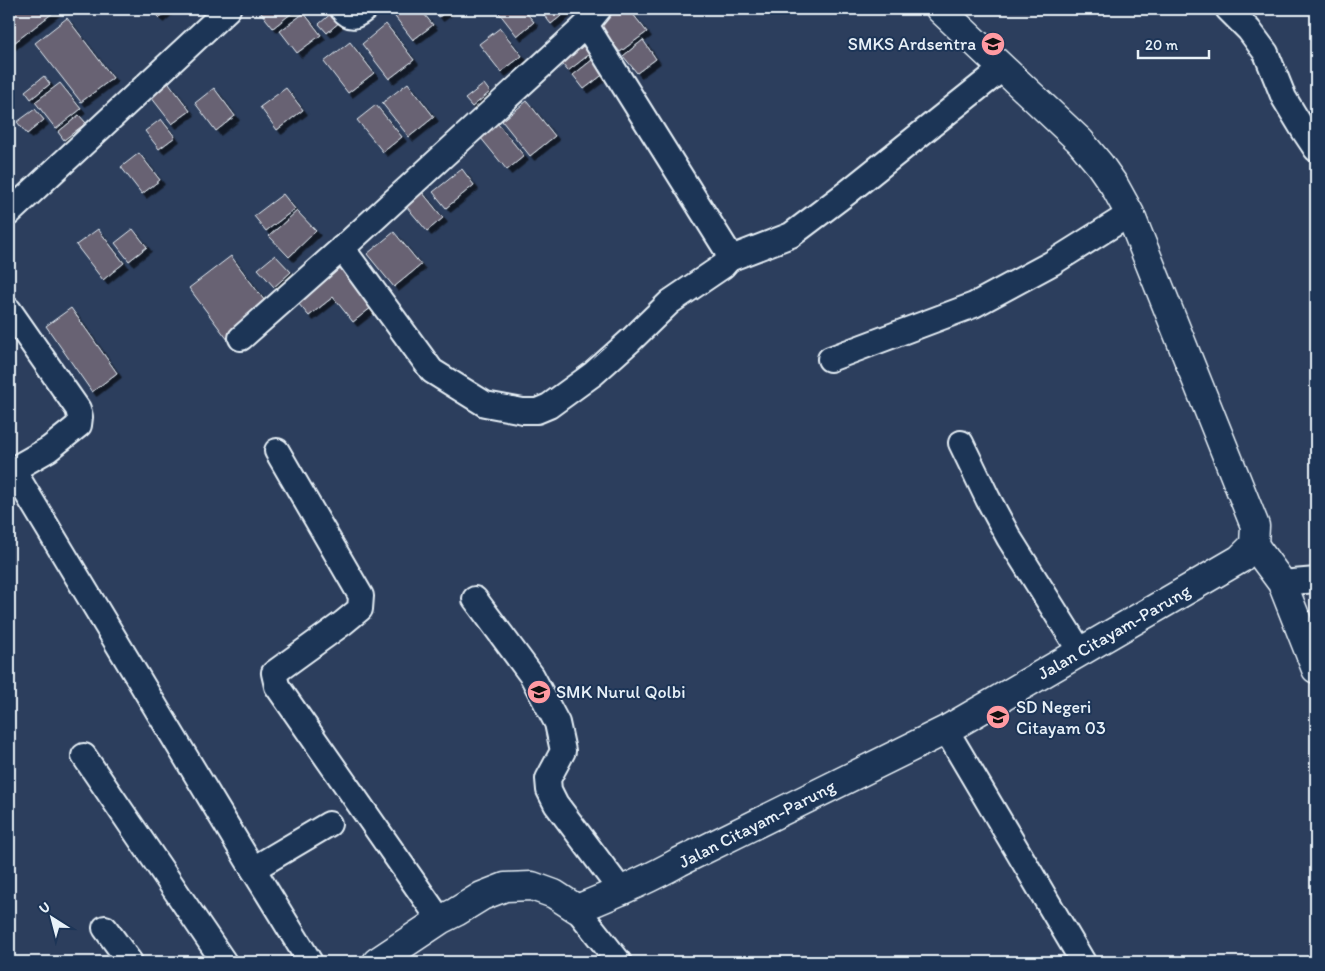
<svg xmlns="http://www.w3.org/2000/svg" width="1325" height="971" viewBox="0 0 1325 971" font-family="Itim,sans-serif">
  <defs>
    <filter id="shadow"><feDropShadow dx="4.5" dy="4.5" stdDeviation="0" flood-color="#0009"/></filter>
  </defs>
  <rect width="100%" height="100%" fill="#2c3e5d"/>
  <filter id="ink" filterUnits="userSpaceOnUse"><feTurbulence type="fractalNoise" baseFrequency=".02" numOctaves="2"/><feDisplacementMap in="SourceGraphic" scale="10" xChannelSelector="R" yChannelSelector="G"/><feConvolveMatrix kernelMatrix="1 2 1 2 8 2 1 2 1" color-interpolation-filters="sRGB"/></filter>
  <g filter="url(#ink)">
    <g fill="#676273" stroke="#e8f1f8" filter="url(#shadow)">
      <path d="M9 9H58L10 46 9 44Z"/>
      <path d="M150 9H169L159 18Z"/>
      <path d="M258 9H297L273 28Z"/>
      <path d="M389 9H420L433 25 413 40Z"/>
      <path d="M433 9H450L439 17Z"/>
      <path d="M496 9H523L534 22 517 36Z"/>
      <path d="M539 9H570L551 24Z"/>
      <path d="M609 9H629L647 32 620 52 594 20Z"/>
      <path d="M334 11 342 20 327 33 319 24Z"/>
      <path d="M304 13 321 35 297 53 280 31Z"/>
      <path d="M67 18 113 78 81 102 35 43Z"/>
      <path d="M386 24 414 60 389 79 362 44Z"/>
      <path d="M500 28 522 56 501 72 479 44Z"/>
      <path d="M585 37 595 50 568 71 557 58Z"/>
      <path d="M643 40 656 59 637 73 623 56Z"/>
      <path d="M350 42 374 73 348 93 324 62Z"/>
      <path d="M597 56 609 70 584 89 573 75Z"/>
      <path d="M44 76 50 84 31 99 25 91Z"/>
      <path d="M60 83 81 109 56 129 35 102Z"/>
      <path d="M169 83 190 111 172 124 151 97Z"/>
      <path d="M408 83 434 117 409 137 382 103Z"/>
      <path d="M484 84 490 92 472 107 465 99Z"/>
      <path d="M214 88 235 116 216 131 195 103Z"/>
      <path d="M286 88 303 110 277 130 260 107Z"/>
      <path d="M527 101 555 136 530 156 502 121Z"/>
      <path d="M376 105 402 137 383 152 357 120Z"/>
      <path d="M35 109 44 120 27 134 17 122Z"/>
      <path d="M79 115 86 123 64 140 58 132Z"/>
      <path d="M493 118 524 156 507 170 476 132Z"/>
      <path d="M161 119 175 137 159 149 145 131Z"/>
      <path d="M139 153 160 180 142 194 121 167Z"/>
      <path d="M462 169 474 185 446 208 433 192Z"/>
      <path d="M418 187 443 218 427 231 401 200Z"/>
      <path d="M283 194 295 209 266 231 254 216Z"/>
      <path d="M297 211 316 231 289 257 269 236Z"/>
      <path d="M98 229 124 263 103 280 76 245Z"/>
      <path d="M133 229 147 247 129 261 115 243Z"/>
      <path d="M394 232 421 265 394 287 367 254Z"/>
      <path d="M275 255 291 272 274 287 258 269Z"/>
      <path d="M231 256 270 308 228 340 189 288Z"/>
      <path d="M340 258 377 303 353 322 333 297 309 316 292 296Z"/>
      <path d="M71 308 117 373 92 392 46 326Z"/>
    </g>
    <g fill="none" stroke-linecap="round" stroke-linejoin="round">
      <g stroke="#e8f1f8" stroke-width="28">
        <g id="street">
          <path d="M342 9C351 20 356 16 365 9"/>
          <path d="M1228 9 1249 30 1266 53 1284 98 1304 131 1316 149"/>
          <path d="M9 213 228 9"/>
          <path d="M342 248 432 371 485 404 523 411H537L549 406 593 374 631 340 670 302 723 266 729 259 726 249 586 25"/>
          <path d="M729 259 791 235 848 192 1003 68"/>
          <path d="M9 310 78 409 80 417 79 425 49 449 21 465 17 472 19 480 253 869 310 962"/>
          <path d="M241 338 348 243 586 25 599 9"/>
          <path d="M830 359 974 305 1052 263 1130 214"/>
          <path d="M961 443 988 499 1009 538 1080 651"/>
          <path d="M277 451 361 596 360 609 343 623 274 673 277 686 440 920"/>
          <path d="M1282 583 1316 580"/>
          <path d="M475 599 532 676 557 723 563 751 548 779 549 790 556 804 622 892"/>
          <path d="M946 730 1083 962"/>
          <path d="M84 756 224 962"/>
          <path d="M253 869 329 824"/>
          <path d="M577 909 619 962"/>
          <path d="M105 928 130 962"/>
        </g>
      </g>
      <g stroke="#e8f1f8" stroke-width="31">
        <g id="secondary">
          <path d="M1254 545 1282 583 1316 669"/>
          <path d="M377 962 440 920 456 912 482 896 505 887 532 886 554 894 577 909C612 895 646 881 679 862L946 730 1240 559 1254 545 1255 526 1130 214 1114 185 1100 165 1080 141 940 9"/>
        </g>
      </g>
      <use href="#street" stroke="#1d3557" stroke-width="24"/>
      <use href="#secondary" stroke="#1d3557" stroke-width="28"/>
    </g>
  </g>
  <defs>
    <g id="school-disc" transform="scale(1.25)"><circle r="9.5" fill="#ff9aa2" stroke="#1d3557"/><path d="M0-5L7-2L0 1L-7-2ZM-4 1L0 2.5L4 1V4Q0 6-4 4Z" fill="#111"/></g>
  </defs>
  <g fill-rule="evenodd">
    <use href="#school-disc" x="993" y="44"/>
    <use href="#school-disc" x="539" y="692"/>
    <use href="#school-disc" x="998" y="717"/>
  </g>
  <g text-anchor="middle" stroke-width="4" stroke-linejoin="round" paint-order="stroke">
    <g font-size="18" fill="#e8f1f8" stroke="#1d3557" text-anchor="start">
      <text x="976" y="50" text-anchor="end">SMKS Ardsentra</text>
      <text x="556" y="698">SMK Nurul Qolbi</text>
      <text x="1016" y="713">SD Negeri<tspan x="1016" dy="21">Citayam 03</tspan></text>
    </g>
    <g font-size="18" fill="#e8f1f8" stroke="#1d3557">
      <text transform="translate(1114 632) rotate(-30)" y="6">Jalan Citayam-Parung</text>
      <text transform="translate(757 824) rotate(-27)" y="6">Jalan Citayam-Parung</text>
    </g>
  </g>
  <rect width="1325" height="971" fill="none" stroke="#1d3557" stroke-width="30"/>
  <rect x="15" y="15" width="1295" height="941" fill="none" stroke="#e8f1f8" stroke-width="2" filter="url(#ink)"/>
  <g transform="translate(52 918) rotate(324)" stroke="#1d3557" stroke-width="4" paint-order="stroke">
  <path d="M0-4L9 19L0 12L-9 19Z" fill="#e8f1f8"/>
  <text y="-8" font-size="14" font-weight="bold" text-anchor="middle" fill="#e8f1f8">U</text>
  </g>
  <path d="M1138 50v8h71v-8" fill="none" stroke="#e8f1f8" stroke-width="2.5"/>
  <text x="1145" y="50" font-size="15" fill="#e8f1f8" stroke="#1d3557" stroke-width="4" paint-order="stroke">20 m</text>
</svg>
